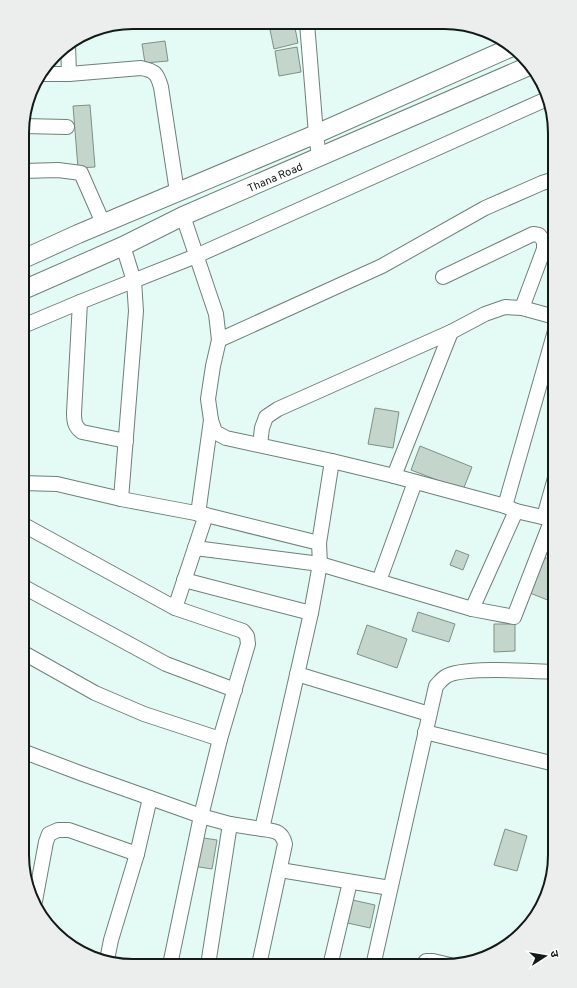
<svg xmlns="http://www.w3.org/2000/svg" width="577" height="988" viewBox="0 0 577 988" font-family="Overpass,'Noto Sans Devanagari',sans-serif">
  <rect width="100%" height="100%" fill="#e4faf5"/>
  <g fill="#c4d6cb" stroke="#7f9086">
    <path d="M278 23H294L298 43 274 49 269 25Z"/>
    <path d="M165 41 168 61 145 63 142 44Z"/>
    <path d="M297 47 301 72 279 76 275 51Z"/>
    <path d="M90 105 95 167 78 168 73 106Z"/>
    <path d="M375 408 399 412 393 448 368 444Z"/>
    <path d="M420 446 472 467 463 490 411 470Z"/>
    <path d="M456 550 469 555 463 570 450 565Z"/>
    <path d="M544 557 555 562V603L530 593Z"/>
    <path d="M418 612 455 624 449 642 412 631Z"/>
    <path d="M494 624H515V651L494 652Z"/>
    <path d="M367 625 407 639 397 668 357 654Z"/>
    <path d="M505 829 527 836 517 871 494 865Z"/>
    <path d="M555 835V857L549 855Z"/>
    <path d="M197 837 217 840 212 869 193 866Z"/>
    <path d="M348 899 375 905 370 928 343 922Z"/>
  </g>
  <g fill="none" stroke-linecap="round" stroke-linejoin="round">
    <g stroke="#6d817c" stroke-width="16">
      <g id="minor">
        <path d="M307 23 316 134 319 157"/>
        <path d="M68 44 69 74"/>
        <path d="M41 74H69L141 68C155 71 157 73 161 87L177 192"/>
        <path d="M23 126 67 127"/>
        <path d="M23 171 58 170 81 173 103 223"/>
        <path d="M183 216 216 314 219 340 213 366 208 399 211 420 215 432 226 438 332 461 319 543 320 564 195 548"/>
        <path d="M443 277 533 234 539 235 544 241V249L522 308"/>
        <path d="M80 302 74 413C74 422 75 427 82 432L126 441"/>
        <path d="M23 326 80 302 196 256 549 98"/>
        <path d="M219 340 382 266 485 208 542 183 555 179"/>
        <path d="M260 445 262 428 266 417 278 409 451 332 485 314 505 307 522 308 555 317"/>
        <path d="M332 461 394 476 505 506 516 511 555 520"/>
        <path d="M394 476 451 332"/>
        <path d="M22 483 57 484 121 499 206 515 319 543"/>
        <path d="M121 499 136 311 134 281 123 246"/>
        <path d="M505 506 555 331"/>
        <path d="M198 514 211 420"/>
        <path d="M544 517 555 478"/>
        <path d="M22 524 175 608"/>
        <path d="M184 580 311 613"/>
        <path d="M379 581 415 482"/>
        <path d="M22 586 166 664 235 690"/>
        <path d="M472 609 516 511"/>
        <path d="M22 652 95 693 144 714 220 739"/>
        <path d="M297 674 429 714"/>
        <path d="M425 732 555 764"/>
        <path d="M22 751 80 773 201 816 230 824 262 829"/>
        <path d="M280 870 390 888"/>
        <path d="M35 901 46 842 49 834 58 830H69L137 854"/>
        <path d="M107 960 111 940 137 854 150 798"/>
        <path d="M170 965 201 816 220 739 248 644 247 636 243 631 175 608 206 515"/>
        <path d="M208 965 230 824"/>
        <path d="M259 965 285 844C282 831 275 831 262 829L311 613 320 564 472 609 514 617 552 519"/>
        <path d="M330 966 350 882"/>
        <path d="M373 966 436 686C439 683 441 680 445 677 460 666 533 671 555 672"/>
        <path d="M422 966 426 961H433L450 965"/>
      </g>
    </g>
    <g stroke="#6d817c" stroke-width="20">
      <g id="tertiary">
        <path d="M23 259 78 234 316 134 512 47"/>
        <path d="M23 290 123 246 183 216 529 66"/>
      </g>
    </g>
    <use href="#minor" stroke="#fff" stroke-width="14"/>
    <use href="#tertiary" stroke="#fff" stroke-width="18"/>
  </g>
  <g text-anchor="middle" stroke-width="4" stroke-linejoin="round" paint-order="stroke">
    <g font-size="11" fill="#131b19" stroke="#fff">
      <text transform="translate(275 177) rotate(-23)" y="4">Thana Road</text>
    </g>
  </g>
  <path d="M0 0H577V988H0ZM133 29H444A104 104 0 0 1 548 133V855A104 104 0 0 1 444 959H133A104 104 0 0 1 29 855V133A104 104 0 0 1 133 29Z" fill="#eceded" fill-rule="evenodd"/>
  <path fill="none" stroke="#131b19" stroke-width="2" d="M133 29H444A104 104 0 0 1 548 133V855A104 104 0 0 1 444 959H133A104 104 0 0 1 29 855V133A104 104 0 0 1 133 29Z"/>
  <g transform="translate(545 956) rotate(78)" stroke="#ffffff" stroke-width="3" paint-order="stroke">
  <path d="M0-3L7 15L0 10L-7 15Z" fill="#131b19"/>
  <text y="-6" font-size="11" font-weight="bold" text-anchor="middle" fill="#131b19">उ</text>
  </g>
</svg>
